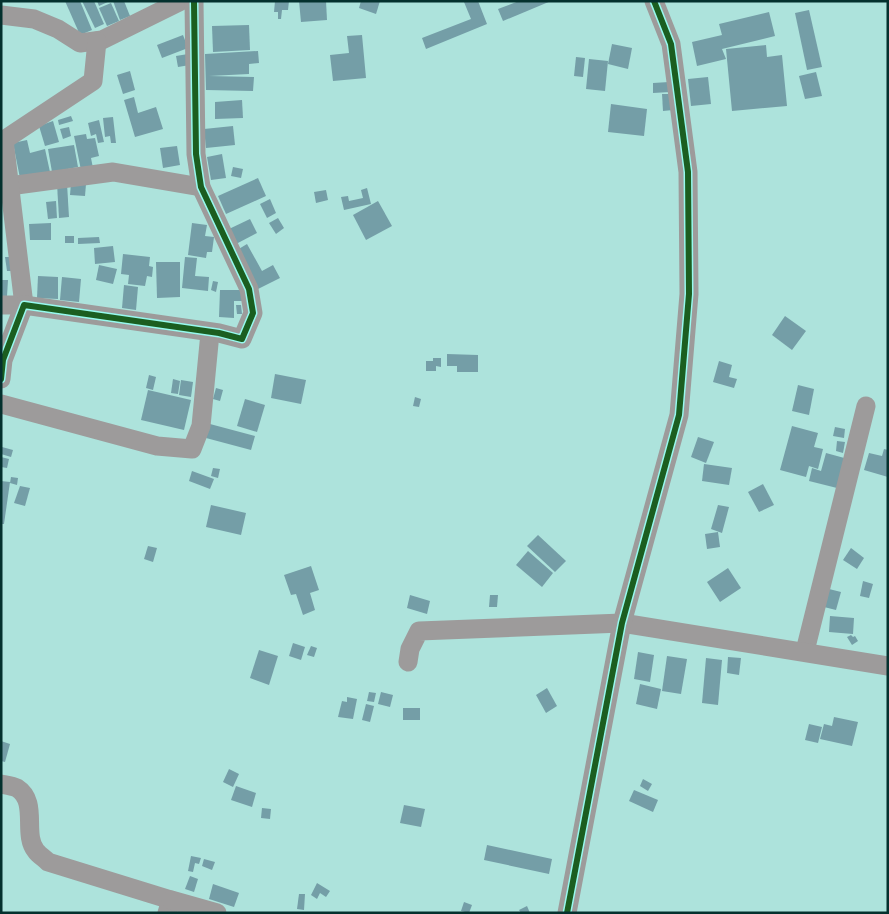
<svg xmlns="http://www.w3.org/2000/svg" width="889" height="914" viewBox="0 0 889 914" font-family="Bitter,serif">
  <rect width="100%" height="100%" fill="#ade3dc"/>
  <g fill="#749ea7">
    <path d="M65 1H80L92 30 80 35Z"/>
    <path d="M82 1H94L104 24 95 28Z"/>
    <path d="M97 1H110L99 6Z"/>
    <path d="M113 1H124L130 16 120 20Z"/>
    <path d="M275 1H289L288 10H282L281 19H278V12H274Z"/>
    <path d="M299 1H326L327 20 301 22Z"/>
    <path d="M361 1H380L376 14 359 8Z"/>
    <path d="M467 1H478L487 24 426 49 422 38 471 19 464 2Z"/>
    <path d="M519 1H551L503 21 498 9Z"/>
    <path d="M111 3 119 21 107 26 99 8Z"/>
    <path d="M809 10 822 67 807 70 795 13Z"/>
    <path d="M769 12 775 36 722 49 726 59 697 66 692 42 722 35 719 24Z"/>
    <path d="M249 25 250 50 213 52 212 26Z"/>
    <path d="M183 35 188 48 162 58 157 45Z"/>
    <path d="M362 35 366 78 333 81 330 55 349 53 347 36Z"/>
    <path d="M612 44 632 48 628 69 608 64Z"/>
    <path d="M766 45 767 57 782 55 787 106 732 111 726 49Z"/>
    <path d="M258 51 259 63 249 64V74L209 76 254 77 253 91 206 90 205 54Z"/>
    <path d="M188 54 190 65 178 67 176 56Z"/>
    <path d="M576 57 585 58 583 77 574 76Z"/>
    <path d="M589 59 608 61 605 91 586 89Z"/>
    <path d="M130 71 135 90 123 94 117 75Z"/>
    <path d="M816 72 822 96 805 99 799 76Z"/>
    <path d="M708 77 711 104 691 106 688 79Z"/>
    <path d="M669 82 670 92 653 93V83Z"/>
    <path d="M662 94H671L673 110 663 111Z"/>
    <path d="M134 97 138 113 156 107 163 129 135 137 124 100Z"/>
    <path d="M242 100 243 118 215 119V102Z"/>
    <path d="M611 104 647 109 644 136 608 132Z"/>
    <path d="M71 116 73 121 59 125 58 120Z"/>
    <path d="M113 117 116 143H111L110 136 105 137 103 118Z"/>
    <path d="M99 120 104 142 98 143 96 134 91 136 88 123Z"/>
    <path d="M53 121 59 142 45 146 39 126Z"/>
    <path d="M233 126 235 145 206 148 204 129Z"/>
    <path d="M69 127 71 136 63 139 60 129Z"/>
    <path d="M86 134 87 139 95 138 99 156 91 158 93 168 81 170 74 136Z"/>
    <path d="M27 140 30 153 45 149 50 172 20 178 13 143Z"/>
    <path d="M74 145 78 167 52 172 48 149Z"/>
    <path d="M177 146 180 165 163 168 160 148Z"/>
    <path d="M222 154 226 178 211 180 207 157Z"/>
    <path d="M233 167 243 169 241 178 231 176Z"/>
    <path d="M258 178 266 196 226 214 218 196Z"/>
    <path d="M71 183 86 184 85 196 70 195Z"/>
    <path d="M57 184H67L69 217 59 218Z"/>
    <path d="M367 188 371 204 344 210 341 197 348 196 349 201 363 198 361 190Z"/>
    <path d="M326 190 328 200 316 203 314 192Z"/>
    <path d="M270 199 276 213 267 218 260 204Z"/>
    <path d="M56 201 57 218 48 219 46 202Z"/>
    <path d="M378 201 392 226 366 240 353 215Z"/>
    <path d="M278 218 284 228 276 234 269 223Z"/>
    <path d="M250 219 257 233 236 244 229 229Z"/>
    <path d="M51 223V240H30L29 224Z"/>
    <path d="M192 223 207 225 205 236 214 237 212 252H207L206 258 188 255Z"/>
    <rect x="65" y="236" width="9" height="7"/>
    <path d="M99 237 100 243 78 244V238Z"/>
    <path d="M247 244 262 271 273 265 280 278 258 289 237 250Z"/>
    <path d="M113 246 115 262 95 264 94 248Z"/>
    <path d="M123 254 150 257 149 266 153 267 152 277 147 276 145 286 128 284 129 275 121 274Z"/>
    <path d="M5 257H16L17 271H7Z"/>
    <path d="M185 257 197 258 195 276 209 277 208 291 182 288Z"/>
    <path d="M156 262H180V297L157 298Z"/>
    <path d="M99 265 117 269 113 284 96 280Z"/>
    <path d="M38 276 58 277V299L37 298Z"/>
    <path d="M62 277 81 279 79 302 60 300Z"/>
    <path d="M1 280H8L7 296H1Z"/>
    <path d="M213 281 218 282 216 292 211 290Z"/>
    <path d="M124 285 138 287 136 310 122 308Z"/>
    <path d="M220 290H243L242 301H234V318L219 317Z"/>
    <path d="M236 305H241L242 314H237Z"/>
    <path d="M785 316 806 331 792 350 772 335Z"/>
    <path d="M447 354 478 355V372H457V366H447Z"/>
    <path d="M433 358H441V367L436 366V371H426V361H433Z"/>
    <path d="M719 361 732 365 729 377 737 379 734 388 713 382Z"/>
    <path d="M275 374 306 380 301 404 271 398Z"/>
    <path d="M149 375 156 377 153 390 146 388Z"/>
    <path d="M173 379 180 381 178 394 171 393Z"/>
    <path d="M181 380 193 382 191 397 179 395Z"/>
    <path d="M798 385 814 389 809 415 792 411Z"/>
    <path d="M216 388 223 390 220 401 213 399Z"/>
    <path d="M148 390 191 400 184 430 141 420Z"/>
    <path d="M415 397 421 399 419 407 413 406Z"/>
    <path d="M245 399 265 405 257 432 237 426Z"/>
    <path d="M210 424 255 436 251 450 206 438Z"/>
    <path d="M792 426 818 433 814 447 823 449 818 469 809 466 806 477 780 470Z"/>
    <path d="M835 427 845 429 844 438 833 436Z"/>
    <path d="M698 437 714 442 706 463 691 457Z"/>
    <path d="M837 441 845 442 843 453 836 451Z"/>
    <path d="M2 447 13 450 11 457 1 454Z"/>
    <path d="M884 449 888 450V477L864 470 869 453 882 456Z"/>
    <path d="M826 453 848 459 841 489 809 481 812 468 821 471Z"/>
    <path d="M1 457 9 459 7 468 1 467Z"/>
    <path d="M704 464 732 468 729 485 702 481Z"/>
    <path d="M213 468 220 469 218 478 211 476Z"/>
    <path d="M192 471 214 479 210 489 189 481Z"/>
    <path d="M11 477 18 478 17 485 10 483Z"/>
    <path d="M1 481 10 482 4 524H1Z"/>
    <path d="M763 484 774 505 759 512 748 492Z"/>
    <path d="M20 486 30 488 25 506 14 503Z"/>
    <path d="M211 505 246 513 241 535 206 527Z"/>
    <path d="M718 505 729 507 722 533 711 529Z"/>
    <path d="M718 532 720 547 707 549 705 534Z"/>
    <path d="M538 535 566 561 555 572 527 546Z"/>
    <path d="M148 546 157 548 153 562 144 559Z"/>
    <path d="M851 548 864 558 857 569 843 560Z"/>
    <path d="M528 551 553 573 542 587 516 565Z"/>
    <path d="M311 566 319 590 310 593 315 610 303 615 296 594 291 595 284 575Z"/>
    <path d="M728 568 741 588 720 602 707 582Z"/>
    <path d="M863 581 873 584 869 598 860 596Z"/>
    <path d="M829 589 841 592 836 610 824 607Z"/>
    <path d="M410 595 430 601 427 614 407 608Z"/>
    <path d="M490 595H498L497 607H489Z"/>
    <path d="M830 616 854 618 853 634 829 632Z"/>
    <path d="M851 635 853 637 855 636 858 641 852 645 847 637Z"/>
    <path d="M293 643 305 647 301 660 289 656Z"/>
    <path d="M311 646 317 648 314 657 307 655Z"/>
    <path d="M259 650 278 656 269 685 250 678Z"/>
    <path d="M638 652 654 655 650 682 634 679Z"/>
    <path d="M667 656 687 659 681 694 662 691Z"/>
    <path d="M728 657 741 658 739 675 727 673Z"/>
    <path d="M706 658 722 660 718 705 702 703Z"/>
    <path d="M640 684 661 689 657 709 636 704Z"/>
    <path d="M547 688 557 706 546 713 536 695Z"/>
    <path d="M369 692 376 693 374 702 367 701Z"/>
    <path d="M381 692 393 695 390 707 378 704Z"/>
    <path d="M347 697 357 699 353 719 338 717 342 701 347 702Z"/>
    <path d="M366 704 374 706 370 722 362 720Z"/>
    <rect x="403" y="708" width="17" height="12"/>
    <path d="M834 717 858 722 852 746 820 739 824 724 832 726Z"/>
    <path d="M809 724 822 727 818 743 805 740Z"/>
    <path d="M1 741 10 744 5 762 1 761Z"/>
    <path d="M229 769 239 774 233 787 223 782Z"/>
    <path d="M643 779 652 784 648 791 640 786Z"/>
    <path d="M236 786 256 793 252 807 231 800Z"/>
    <path d="M634 790 658 800 653 812 629 801Z"/>
    <path d="M404 805 425 809 421 827 400 823Z"/>
    <path d="M262 808 271 809 270 819 261 818Z"/>
    <path d="M487 845 552 859 549 874 484 860Z"/>
    <path d="M191 856 201 858 199 864 195 863 193 872 188 871Z"/>
    <path d="M204 859 215 862 212 870 202 866Z"/>
    <path d="M190 876 198 879 194 892 185 889Z"/>
    <path d="M317 883 330 891 326 897 320 893 317 899 311 895Z"/>
    <path d="M213 884 239 893 234 907 209 899Z"/>
    <path d="M299 894H305L304 910 297 909Z"/>
    <path d="M464 902 472 905 469 913 461 911Z"/>
    <path d="M527 906 530 913H521L519 910Z"/>
  </g>
  <g fill="none" stroke-linecap="round" stroke-linejoin="round">
    <g stroke="#9d9b9b" stroke-width="19">
      <path d="M1 15 34 19 58 29 80 43 102 40 181 1"/>
      <path d="M9 186 113 172 201 187"/>
      <path d="M1 305H24L4 140 93 81 97 41"/>
      <path d="M1 379 3 360 24 305 219 333 242 339 253 313 249 289 201 187 196 154 194 1"/>
      <path d="M1 404 157 446 192 449 201 426 210 333"/>
      <path d="M805 651 866 406"/>
      <path d="M408 662 410 649 419 631 622 623 888 666"/>
      <path d="M1 784C6 785 13 786 17 788 39 802 22 834 36 851 39 855 44 858 48 862L171 900 167 913"/>
      <path d="M171 900 217 913"/>
      <path d="M567 913 622 623 679 415 689 294 688 172 671 44 654 1"/>
    </g>
    <g stroke="#97f9ee" stroke-width="9">
      <g id="cycleway">
        <path d="M1 379 3 360 24 305 219 333 242 339 253 313 249 289 201 187 196 154 194 1"/>
        <path d="M567 913 622 623 679 415 689 294 688 172 671 44 654 1"/>
      </g>
    </g>
    <use href="#cycleway" stroke="#1b5e20" stroke-width="6"/>
  </g>
  <rect width="889" height="914" fill="none" stroke="#04312e" stroke-width="5"/>
</svg>
